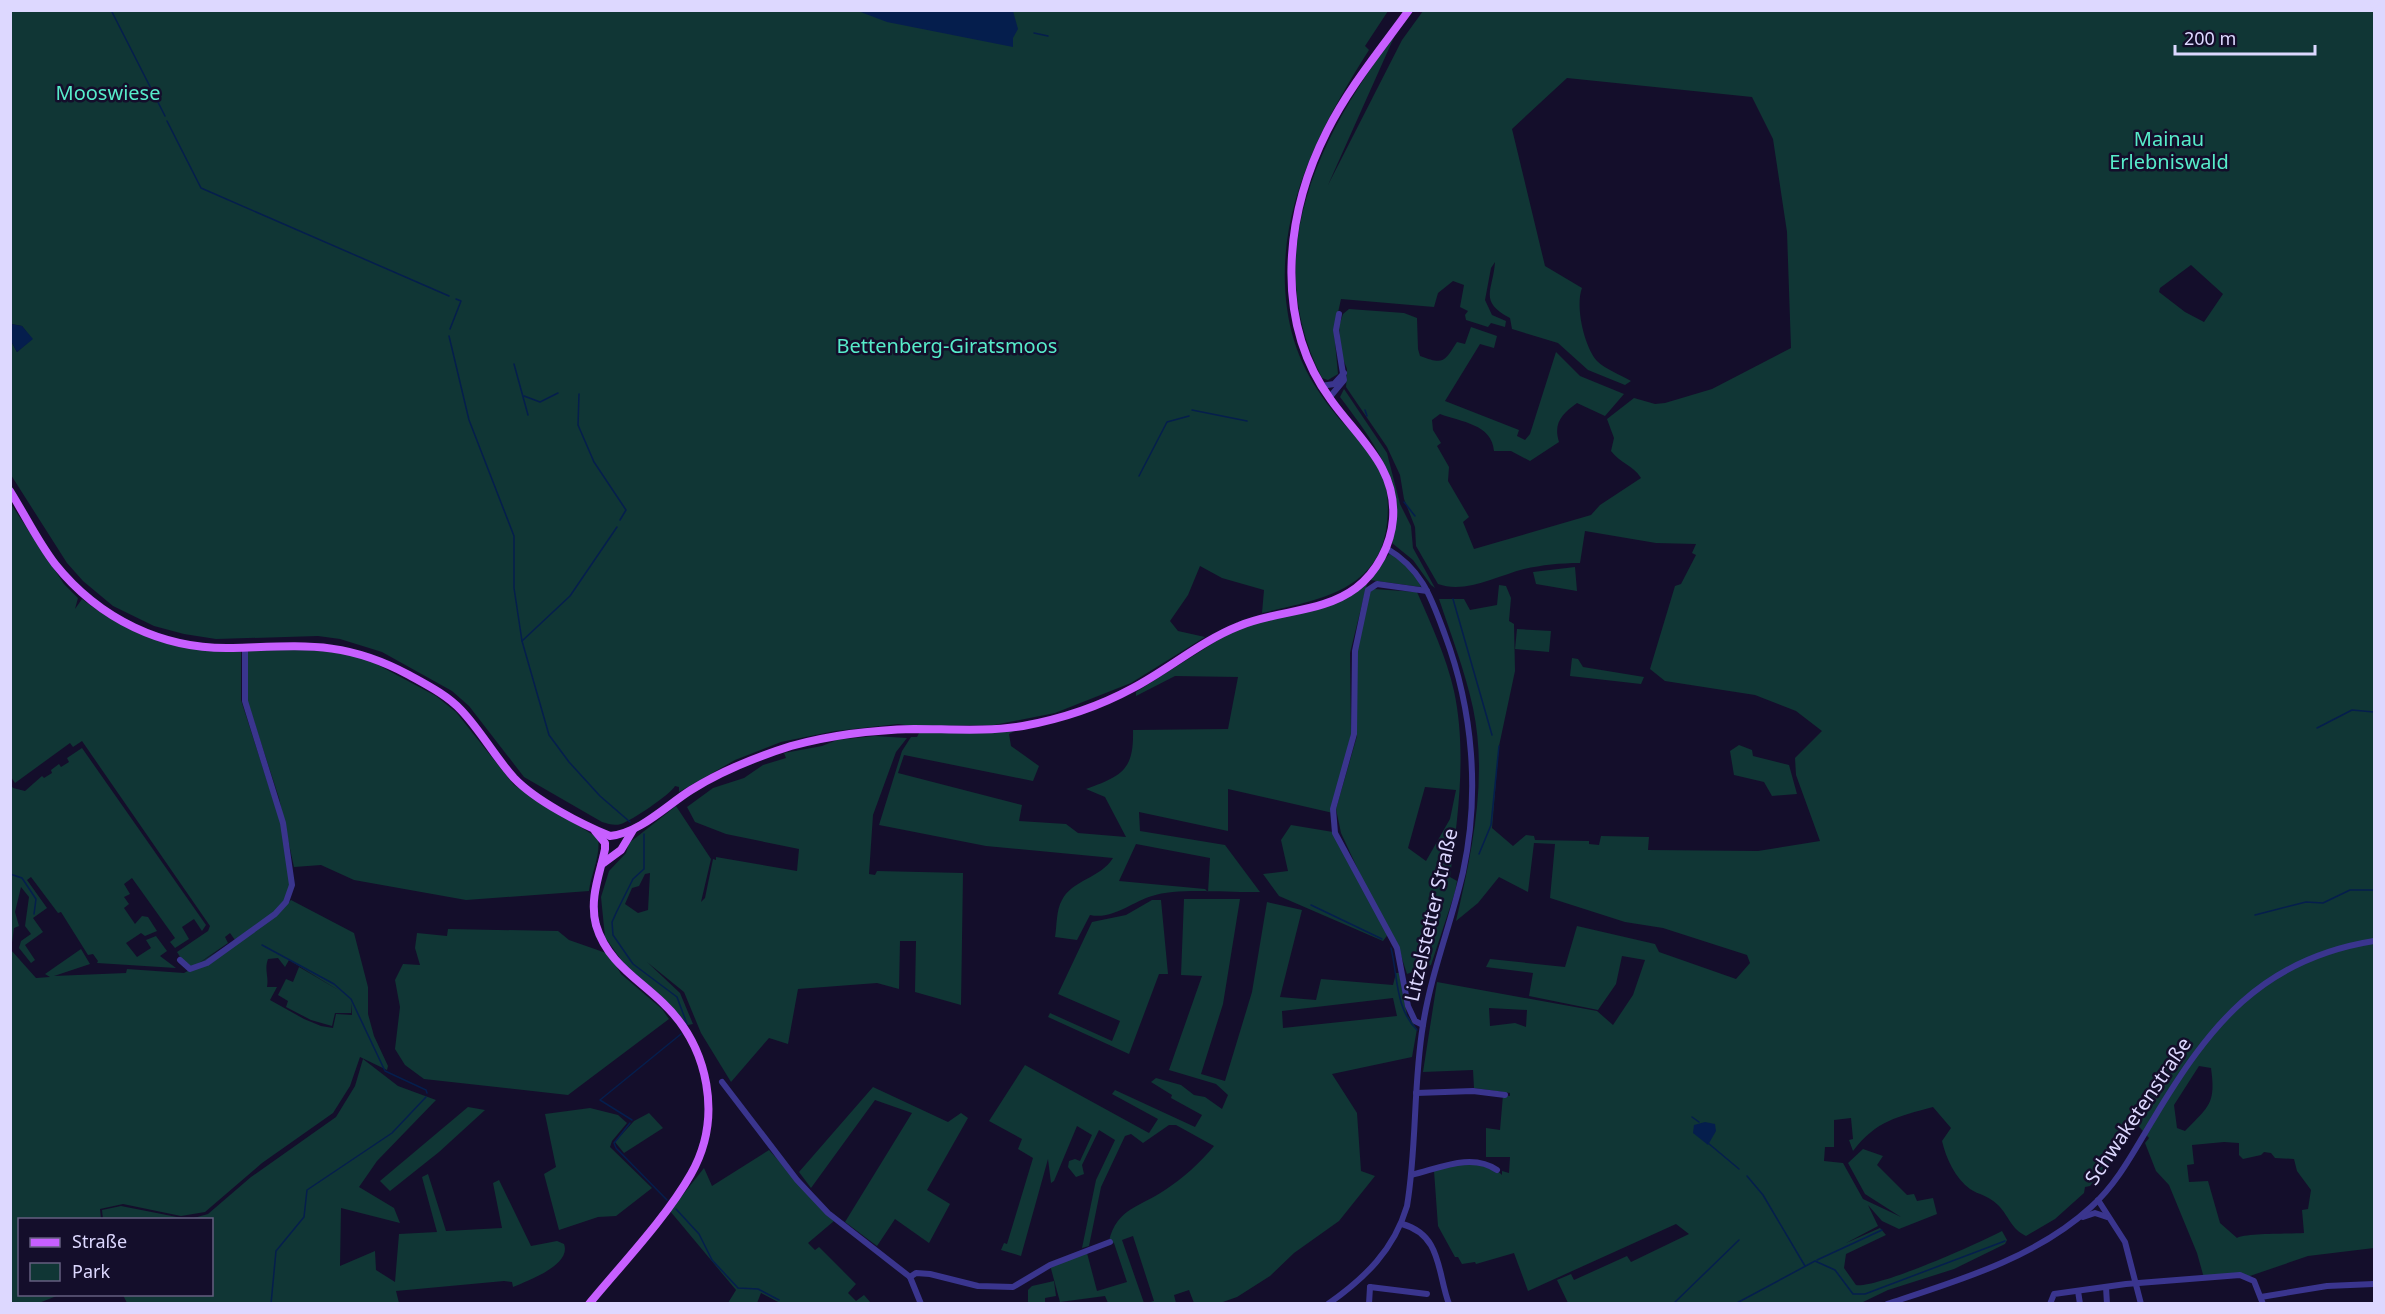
<svg xmlns="http://www.w3.org/2000/svg" width="2385" height="1314" viewBox="0 0 2385 1314" font-family="'Noto Sans',sans-serif">
  <rect width="100%" height="100%" fill="#140e2b"/>
  <g fill="#103635" fill-rule="evenodd">
    <path d="M10 11H1388L1365 46 1369 50C1320 127 1274 213 1287 308 1293 354 1313 389 1344 424 1357 438 1371 452 1380 470 1388 486 1389 505 1387 523 1380 592 1316 600 1262 613L1264 590 1222 578 1200 566 1188 595 1170 621 1178 631 1205 637 1131 683 1055 713 994 725 912 726 898 724 835 731 781 742 735 760 679 792V787L675 786C671 794 631 821 621 824 614 826 609 824 602 822L524 777 469 706 452 691 382 652 340 639 318 636 216 639 184 634 154 626 113 606 83 581 67 563 11 475V341L17 352 32 339 22 326 11 324Z"/>
    <path d="M1423 11H2374V1248L2308 1256 2247 1277 2204 1278 2197 1253 2169 1185 2156 1171 2145 1143 2149 1138 2135 1122 2121 1142 2115 1157 2090 1186 2085 1187 2084 1193 2055 1219 2026 1236C2011 1229 2009 1216 1998 1205 1988 1195 1979 1195 1970 1189 1955 1178 1946 1158 1942 1141L1951 1128 1933 1107C1897 1117 1877 1120 1853 1151L1849 1140 1853 1139 1851 1118 1834 1120V1147H1825L1824 1161 1843 1163 1863 1199 1901 1217 1865 1194 1848 1163 1863 1149 1883 1156 1877 1165 1907 1195 1914 1194 1917 1201 1933 1198 1937 1214 1899 1229 1882 1221 1868 1205 1878 1226 1846 1243 1880 1228 1886 1235 1846 1254 1844 1268 1856 1285C1876 1289 1980 1243 2002 1231L2007 1240 2005 1244 1954 1269 1888 1290 1863 1302 1568 1303 1557 1280 1571 1274 1574 1280 1627 1256 1631 1262 1689 1234 1676 1224 1528 1291 1514 1253 1476 1264 1475 1262 1462 1264 1458 1257H1455L1438 1226 1434 1171C1456 1165 1484 1156 1502 1175V1171L1509 1173 1510 1157H1486V1128L1500 1130 1503 1095 1510 1096V1093L1474 1088 1473 1070 1423 1072 1437 982 1597 1011 1613 1025 1633 995 1645 960 1622 956 1616 984 1598 1010 1529 996 1533 973 1486 967 1490 959 1565 967 1577 926 1655 944 1659 952 1736 979 1750 963 1747 955 1663 928 1625 922 1550 898 1555 844 1534 843 1528 892 1499 877 1478 903 1456 921C1472 851 1488 779 1473 708 1465 671 1451 635 1439 599H1464L1470 610 1497 605 1499 585 1506 586 1511 598 1509 621 1514 624 1515 671 1499 746 1492 828 1513 846 1526 835 1534 836 1535 840 1589 841V844L1599 845 1601 836 1649 837 1648 850 1758 851 1820 841 1796 775 1795 758 1822 731 1796 711 1755 695 1665 681 1650 669 1675 586 1681 584 1696 555 1692 553 1696 544 1656 543 1585 531 1580 563C1560 563 1542 565 1524 569 1497 576 1465 594 1438 584L1416 546 1415 527 1404 499 1400 475 1387 447 1346 387 1347 369 1341 354 1339 326 1343 314 1349 309 1404 313 1417 318 1418 349 1420 356C1444 365 1444 362 1457 342L1465 344 1471 327 1497 336 1494 348 1480 344 1445 401 1519 430 1517 436 1525 440 1530 434 1556 352 1580 376 1624 394 1605 416 1577 403C1562 414 1553 423 1559 442L1530 461 1511 451H1494C1492 424 1461 422 1440 414L1432 420 1433 430 1441 443 1437 446 1449 467 1448 481 1469 517 1463 522 1474 549 1591 515 1600 505 1641 478C1633 465 1620 463 1611 451L1614 438 1607 419 1634 398 1655 404 1665 403 1712 389 1791 348 1787 232 1773 139 1752 97 1567 78 1512 129 1545 266 1582 288C1575 306 1584 346 1597 361 1605 369 1621 375 1631 381L1625 385 1588 370 1558 343 1512 329 1510 318C1478 301 1493 291 1495 262L1491 268 1485 300 1492 315 1506 321 1505 327 1491 323 1488 327 1466 320 1465 315 1468 311 1460 307 1464 285 1453 281 1438 293 1434 307 1341 299 1334 331 1338 374 1328 380 1322 378C1259 255 1319 136 1395 35L1328 185 1402 40ZM2191 265 2223 294 2204 322 2185 312 2159 292 2160 288ZM1489 1008 1527 1010 1526 1027 1515 1023 1490 1026ZM2199 1066 2211 1068C2216 1104 2209 1106 2185 1131L2177 1128 2174 1105ZM2224 1142 2239 1143V1155L2243 1159 2261 1155 2264 1152 2271 1153 2275 1158 2294 1159 2297 1171 2311 1190 2308 1209 2302 1210 2304 1233C2290 1234 2244 1233 2237 1238L2220 1223 2208 1181 2189 1182 2187 1165 2194 1164 2192 1145Z"/>
    <path d="M1344 389 1387 453 1400 504 1411 526 1413 548 1435 588 1431 585 1413 560 1392 543C1408 485 1373 441 1340 397Z"/>
    <path d="M11 504 64 584 78 598 75 609 82 599C139 642 171 647 241 649V700L281 824 291 884 286 898 277 911 235 940 230 933 225 937 228 943 196 965 279 913 291 900 354 933 368 987V1014L374 1036 388 1066 387 1070 360 1057 350 1086 333 1113 262 1163 205 1212 181 1216 123 1204 100 1209 101 1219 20 1220V1294L59 1295 39 1303H11L10 784 13 788 25 791 42 776 44 778 52 773 51 770 59 764 61 767 69 762 67 758 82 748 206 925 202 931 194 919 182 927 189 939 175 948 170 942 175 938 132 878 124 884 130 894 124 897 129 904 124 908 135 924 142 916 148 917 157 931 145 936 141 933 126 943 137 957 151 948 146 940 156 936 167 951 160 956 176 968 97 963 98 961 93 954 88 955 61 912 58 913 31 877 27 880 47 908 33 918 43 932 25 945 35 960 31 963 19 948 21 941 31 934 25 926 29 897 21 887 15 912 19 926 14 928 11 950 36 978 50 977 45 974 81 949 90 964 54 976 126 973 127 969 184 973 195 967 186 966 177 952 208 931 210 926 82 741 73 747 70 743 15 783 11 777ZM278 958 285 967 289 960 340 991 299 967 293 982 286 979 278 995 288 1001 286 1007 311 1020 332 1026 335 1013H351V1003L352 1015 336 1014 333 1028 321 1026 304 1019 270 1000 277 987H267C269 976 264 970 268 959Z"/>
    <path d="M1389 554C1405 558 1415 572 1421 587L1370 580Z"/>
    <path d="M1575 567 1577 591 1536 584 1533 572Z"/>
    <path d="M1367 584 1350 653 1351 734 1333 813 1228 789V831L1139 812 1140 831 1225 845 1260 892C1232 893 1177 887 1152 896 1132 902 1112 920 1090 915L1077 940 1055 937C1057 926 1056 910 1062 900 1072 880 1101 878 1113 858L986 846 879 825 902 751 911 737H917L920 731 1018 729 1009 734 1011 746 1039 766 1033 781 904 755 898 773 1022 805 1019 821 1066 824 1078 833 1126 837 1105 797 1086 789C1122 776 1134 770 1133 730L1228 729 1238 677 1175 676 1136 696V692L1223 637 1241 628 1352 594ZM1136 844 1210 858 1208 892 1205 889 1119 881Z"/>
    <path d="M1374 589 1417 592C1431 624 1446 656 1454 691 1467 752 1458 816 1450 877L1457 881 1455 892 1431 965 1407 974 1396 940 1389 933 1383 941 1279 896 1263 874 1288 871 1281 840 1291 825 1333 832 1361 876 1341 833 1336 809 1357 736V651L1369 591ZM1425 787 1456 790 1450 819 1426 861 1408 848Z"/>
    <path d="M1517 629 1551 631 1549 652 1515 649Z"/>
    <path d="M308 648 365 658 436 696 456 712 514 785 598 838C601 855 591 874 589 891L466 900 354 880 321 865 294 867 279 798 247 700 246 651Z"/>
    <path d="M1572 658 1578 659 1583 667 1644 677 1641 684 1570 676Z"/>
    <path d="M875 736 907 738 896 752 873 815 869 874 875 875 877 871 963 873 961 1005 915 992 916 941H900L899 989 877 983 798 989 788 1044 769 1038 731 1082 701 1033 684 992 647 962 680 993 693 1024 688 1025 659 994 626 967 605 937 601 897 609 871 626 853 629 843 676 806 711 859 701 902 705 898 713 859 716 860V857L797 871 799 849 726 834 695 822 687 807 713 788 744 778 763 765 786 758 784 753 822 746 837 740ZM650 873 648 910 638 913 625 904 632 888 639 886 645 874Z"/>
    <path d="M1739 745 1752 750 1753 756 1789 765 1797 794 1772 796 1764 782 1734 775 1730 751Z"/>
    <path d="M1184 899H1240L1223 1004 1201 1074 1225 1081 1252 992 1267 902 1302 910 1280 997 1316 1000 1321 979 1393 985 1396 973H1399L1407 1015 1417 1029 1412 1057 1332 1074 1357 1113 1361 1171 1375 1176 1339 1221 1294 1253 1270 1276 1237 1297 1220 1303H1194L1189 1290 1174 1295 1176 1303H1147L1154 1301 1133 1236 1122 1240 1144 1303H1108L1105 1296 1060 1302 1050 1265 1087 1253 1097 1291 1127 1282 1114 1243 1109 1241C1117 1208 1140 1207 1165 1190 1182 1179 1201 1162 1214 1146L1176 1125H1169L1143 1143 1131 1134 1125 1136 1101 1187 1089 1246 1082 1248 1096 1180 1115 1140 1099 1130 1082 1165 1084 1174 1076 1177 1068 1167 1069 1161 1075 1159 1080 1161 1092 1135 1077 1126 1054 1181 1051 1183 1048 1159 1021 1256 1001 1250 1004 1243 1007 1244 1033 1158 1018 1149 1022 1139 989 1121 1025 1065 1149 1133 1158 1119 1112 1094 1115 1090 1195 1127 1202 1115 1171 1098 1172 1095 1151 1082 1156 1078 1181 1085 1194 1095 1205 1097 1222 1109 1228 1095 1216 1084 1169 1070 1202 976 1181 975ZM1393 998 1397 1016 1283 1028 1282 1011Z"/>
    <path d="M1152 900H1161L1168 974H1159L1129 1054 1048 1017 1050 1013 1112 1041 1120 1021 1058 994 1092 922 1126 915Z"/>
    <path d="M448 929 558 931 569 940 609 954 621 974 662 1009 669 1019 568 1095 424 1079 405 1065 395 1049 400 1007 395 980 403 964 420 965 415 948 417 933 447 936Z"/>
    <path d="M363 1059 398 1086 436 1100 377 1161 359 1187 394 1208 400 1223 341 1208 340 1266 375 1251 376 1270 395 1282 399 1234 437 1232 422 1177 428 1174 446 1231 502 1228 493 1183 499 1180 531 1246 557 1241 564 1244C572 1265 527 1281 513 1287L512 1282 504 1281 396 1291 399 1303H127L123 1295 212 1294V1220L190 1219 208 1214 251 1177 336 1117 355 1086Z"/>
    <path d="M873 1087 948 1122 961 1113 968 1118 927 1190 950 1204 929 1243 895 1219 877 1246 845 1222 912 1113 875 1100 811 1188 799 1172Z"/>
    <path d="M468 1107 485 1110 439 1152 390 1191 380 1181Z"/>
    <path d="M590 1108 618 1115 627 1123 612 1141 610 1147 652 1188 616 1216 598 1217 559 1230 544 1174 556 1167 545 1114Z"/>
    <path d="M649 1113 663 1128 624 1153 615 1142 634 1121Z"/>
    <path d="M769 1150 834 1221 808 1243 815 1250 819 1247 856 1284 848 1293 856 1301 864 1295 871 1303H780L761 1293 757 1303H728L736 1290 670 1211 704 1168 712 1186Z"/>
    <path d="M121 1206 187 1219H103L102 1210Z"/>
    <path d="M1054 1281 1056 1296 1045 1298V1303H1028V1290L1032 1286Z"/>
  </g>
  <g fill="#051e4d">
    <path d="M858 11H1013L1018 29 1013 38V47L887 22Z"/>
    <path d="M11 324 22 326 33 339 17 352 11 341Z"/>
    <path d="M1705 1122 1715 1124 1716 1131 1708 1145 1693 1133 1694 1125Z"/>
  </g>
  <g fill="none" stroke-linecap="round" stroke-linejoin="round">
    <g stroke="#051e4d" stroke-width="1.5">
      <path d="M111 10 165 116"/>
      <path d="M1034 33 1048 36"/>
      <path d="M167 121 201 188 449 296"/>
      <path d="M450 329 461 301 456 299"/>
      <path d="M449 336 469 420 514 536V588L522 641 549 735 569 762 600 796 630 822"/>
      <path d="M514 364 528 415"/>
      <path d="M579 394 578 425 594 462 626 510 620 520"/>
      <path d="M524 396 540 402 558 393"/>
      <path d="M1192 410 1247 421"/>
      <path d="M1365 410 1367 416"/>
      <path d="M1139 476 1167 422 1189 416"/>
      <path d="M1404 502 1415 516"/>
      <path d="M1453 599 1492 735"/>
      <path d="M522 641 570 596 617 527"/>
      <path d="M2317 728 2352 710 2374 712"/>
      <path d="M644 834V869L633 879 617 911 612 922 613 935 633 964 677 997 687 1024"/>
      <path d="M1479 854 1491 825 1499 746"/>
      <path d="M10 874 22 878 36 899 34 914"/>
      <path d="M1311 905 1382 939"/>
      <path d="M2255 915 2306 902 2323 903 2350 890H2374"/>
      <path d="M262 945 334 984 351 999 385 1071 426 1090 427 1093"/>
      <path d="M1391 948C1398 977 1395 1008 1417 1030"/>
      <path d="M1692 1117 1699 1122"/>
      <path d="M632 1120 600 1100 681 1034"/>
      <path d="M630 1123 614 1143 616 1148 667 1200"/>
      <path d="M1708 1143 1739 1169"/>
      <path d="M1747 1176 1763 1195 1805 1266"/>
      <path d="M676 1209 699 1234 712 1260 738 1288 758 1289 779 1300"/>
      <path d="M1817 1260 1882 1230"/>
      <path d="M271 1304 276 1251 304 1217 307 1190 392 1133 426 1097"/>
      <path d="M1673 1304 1739 1240"/>
      <path d="M1735 1304 1815 1261 1835 1270 1853 1294H1865L2005 1241"/>
    </g>
    <g stroke="#3a358e" stroke-width="6">
      <path d="M1321 386 1334 384 1344 373"/>
      <path d="M1329 398 1344 380 1336 330 1339 314"/>
      <path d="M180 960 190 969 207 963 275 914 286 902 292 885 283 823 245 701V647"/>
      <path d="M1423 1025 1415 1021 1408 1006 1397 948 1335 833 1333 809 1354 734 1355 651 1368 590 1377 584 1427 591"/>
      <path d="M722 1082 797 1180 828 1213 910 1277 921 1304"/>
      <path d="M1416 1093 1473 1091 1505 1095"/>
      <path d="M1411 1175C1438 1169 1471 1152 1497 1170"/>
      <path d="M2098 1200 2125 1242 2141 1304"/>
      <path d="M2083 1217 2095 1213 2107 1217"/>
      <path d="M1402 1224C1442 1235 1437 1272 1449 1304"/>
      <path d="M910 1277 916 1273 930 1274 978 1286 1013 1287 1050 1265 1110 1242"/>
      <path d="M1370 1287 1427 1294"/>
      <path d="M2106 1287 2107 1304"/>
      <path d="M2078 1291 2080 1304"/>
      <path d="M2261 1297 2327 1286 2374 1284"/>
      <path d="M1328 1304C1365 1278 1394 1250 1407 1206 1417 1147 1413 1085 1423 1025 1431 973 1451 924 1463 872 1480 794 1473 710 1445 635 1431 597 1422 569 1386 548"/>
      <path d="M1369 1304 1370 1287"/>
      <path d="M1887 1304C1957 1281 2036 1258 2091 1207 2118 1183 2135 1149 2154 1118 2209 1026 2261 959 2374 941"/>
      <path d="M2050 1304 2054 1294 2126 1284 2240 1275 2254 1281 2263 1304"/>
    </g>
    <g stroke="#c75fff" stroke-width="8">
      <path d="M10 491C25 515 38 542 55 564 99 619 163 650 233 648 303 646 344 640 409 675 427 685 447 695 461 710 481 731 495 757 514 778 536 801 581 824 610 836 640 833 667 805 691 790 723 770 756 757 791 746 831 735 872 730 914 729 950 729 987 732 1023 726 1061 719 1098 707 1133 688 1169 669 1201 641 1239 626 1277 610 1323 613 1356 588 1377 572 1391 545 1393 519 1397 467 1358 438 1331 400 1273 321 1285 214 1327 131 1349 87 1381 49 1409 10"/>
      <path d="M602 864 621 850 633 830"/>
      <path d="M589 1304C622 1264 666 1218 691 1174 723 1118 709 1047 663 1003 637 978 607 962 596 925 589 898 600 874 605 849V843L595 831"/>
    </g>
  </g>
  <g text-anchor="middle" stroke-width="5" stroke-linejoin="round" paint-order="stroke">
    <g font-size="20" fill="#57ecca" stroke="#140e2b">
      <text x="108" y="100">Mooswiese</text>
      <text x="2169" y="146">Mainau<tspan x="2169" dy="23">Erlebniswald</tspan></text>
      <text x="947" y="353">Bettenberg-Giratsmoos</text>
    </g>
    <g font-size="20" fill="#ddd8ff" stroke="#140e2b">
      <text transform="translate(1431 915) rotate(-77)" y="7">Litzelstetter Straße</text>
      <text transform="translate(2138 1111) rotate(-56)" y="7">Schwaketenstraße</text>
    </g>
  </g>
  <rect width="2385" height="1314" fill="none" stroke="#ddd8ff" stroke-width="24"/>
  <rect x="18" y="1218" width="195" height="78" fill="#140e2b" stroke="#645f80" stroke-width="1.5"/>
  <rect x="30" y="1238" width="30" height="9" fill="#c75fff" stroke="#645f80" stroke-width="1.5"/>
  <text x="72" y="1248" font-size="18" fill="#ddd8ff">Straße</text>
  <rect x="30" y="1263" width="30" height="18" fill="#103635" stroke="#645f80" stroke-width="1.5"/>
  <text x="72" y="1278" font-size="18" fill="#ddd8ff">Park</text>
  <path d="M2175 45v9h140v-9" fill="none" stroke="#ddd8ff" stroke-width="3"/>
  <text x="2184" y="45" font-size="18" fill="#ddd8ff" stroke="#140e2b" stroke-width="4.5" paint-order="stroke">200 m</text>
</svg>
